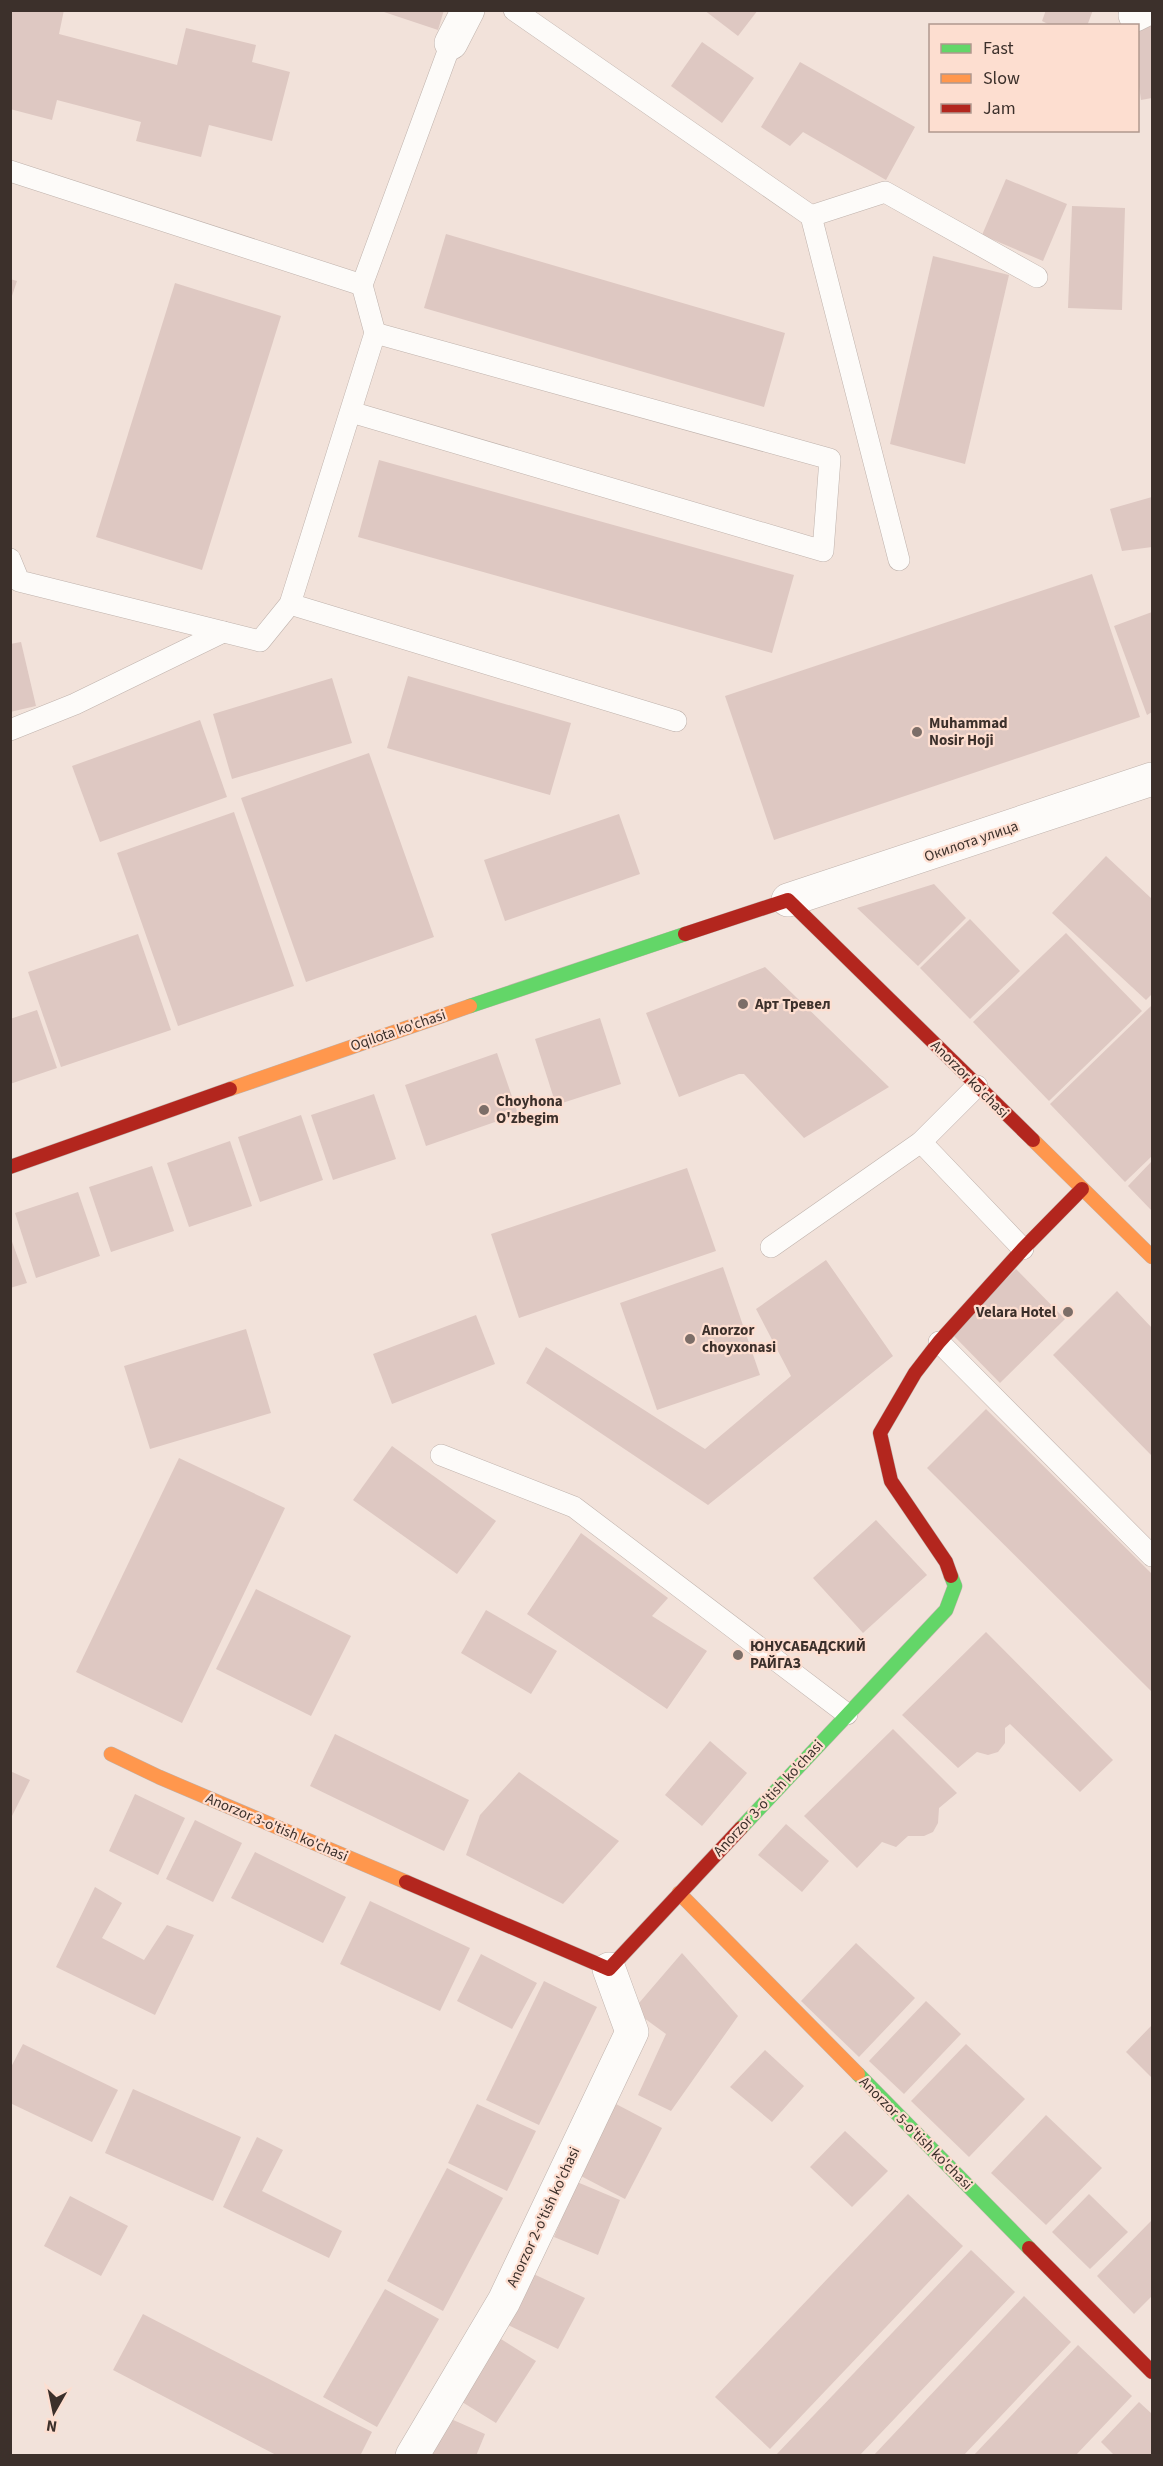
<svg xmlns="http://www.w3.org/2000/svg" width="1163" height="2466" viewBox="0 0 1163 2466" font-family="'Source Sans 3',sans-serif">
  <rect width="100%" height="100%" fill="#f2e2da"/>
  <g fill="#dec8c2">
    <path d="M10 10H64L59 34 177 65 186 28 256 45 252 62 290 72 272 141 209 125 201 157 136 141 141 122 57 100 52 120 10 109Z"/>
    <path d="M378 10H444L438 30Z"/>
    <path d="M704 10H758L738 36Z"/>
    <path d="M1046 10H1093L1087 26H1052L1042 21Z"/>
    <path d="M1152 25V98L1141 100 1138 79V28Z"/>
    <path d="M702 42 754 78 722 123 671 86Z"/>
    <path d="M800 62 915 127 886 180 803 132 790 146 761 127Z"/>
    <path d="M1006 179 1067 204 1043 261 982 235Z"/>
    <path d="M1072 206 1125 208 1122 310 1068 308Z"/>
    <path d="M446 234 785 333 764 407 424 308Z"/>
    <path d="M933 256 1009 275 965 464 890 444Z"/>
    <path d="M10 279 17 281 11 299H10Z"/>
    <path d="M175 283 281 316 202 570 96 537Z"/>
    <path d="M379 460 794 575 772 653 358 537Z"/>
    <path d="M1152 497V547L1122 551 1110 509Z"/>
    <path d="M1092 574 1140 717 774 840 725 696Z"/>
    <path d="M1152 612V712L1147 715 1114 626Z"/>
    <path d="M21 642 36 706 10 712V644Z"/>
    <path d="M408 676 571 723 550 795 387 748Z"/>
    <path d="M332 678 352 743 232 779 213 714Z"/>
    <path d="M200 720 227 797 100 842 72 766Z"/>
    <path d="M369 753 434 937 306 982 241 798Z"/>
    <path d="M234 812 294 986 178 1026 117 853Z"/>
    <path d="M619 814 640 874 505 921 484 860Z"/>
    <path d="M1106 856 1152 899V994L1146 1000 1052 913Z"/>
    <path d="M934 884 966 918 918 966 857 908Z"/>
    <path d="M970 919 1020 971 970 1019 920 968Z"/>
    <path d="M1066 933 1142 1011 1049 1101 973 1022Z"/>
    <path d="M138 934 171 1030 61 1067 28 972Z"/>
    <path d="M765 967 889 1087 804 1138 744 1074H739L679 1097 646 1013Z"/>
    <path d="M1151 1006 1152 1008V1156L1125 1182 1050 1104Z"/>
    <path d="M37 1010 57 1068 10 1084V1019Z"/>
    <path d="M600 1018 621 1084 556 1105 535 1039Z"/>
    <path d="M497 1053 518 1114 426 1146 405 1085Z"/>
    <path d="M374 1094 396 1159 333 1180 311 1115Z"/>
    <path d="M301 1115 323 1180 260 1202 238 1137Z"/>
    <path d="M230 1141 252 1206 189 1227 167 1163Z"/>
    <path d="M1152 1161V1211L1128 1186Z"/>
    <path d="M152 1166 174 1231 111 1252 89 1187Z"/>
    <path d="M687 1168 716 1251 519 1318 491 1234Z"/>
    <path d="M78 1192 100 1256 36 1278 15 1213Z"/>
    <path d="M10 1236 27 1283 10 1288Z"/>
    <path d="M826 1260 893 1356 708 1505 526 1383 546 1347 705 1449 791 1376 756 1309Z"/>
    <path d="M723 1267 760 1375 657 1410 620 1303Z"/>
    <path d="M1016 1269 1065 1319 1000 1383 951 1333Z"/>
    <path d="M1117 1291 1152 1328V1456L1053 1355Z"/>
    <path d="M476 1315 495 1364 392 1404 373 1354Z"/>
    <path d="M246 1329 271 1413 150 1449 124 1366Z"/>
    <path d="M986 1409 1152 1574V1692L927 1468Z"/>
    <path d="M392 1446 496 1521 457 1574 353 1500Z"/>
    <path d="M179 1458 285 1508 182 1723 76 1672Z"/>
    <path d="M876 1520 927 1575 863 1633 813 1578Z"/>
    <path d="M581 1533 668 1598 652 1616 707 1651 667 1709 527 1614Z"/>
    <path d="M256 1589 351 1636 311 1716 216 1669Z"/>
    <path d="M486 1610 557 1651 531 1694 461 1653Z"/>
    <path d="M986 1632 1113 1760 1080 1792 1010 1724 1005 1728V1743L998 1752 988 1755 977 1752 958 1768 902 1715Z"/>
    <path d="M893 1729 957 1793 939 1808 938 1823 933 1832 924 1836H908L896 1847 882 1842 857 1868 804 1816Z"/>
    <path d="M335 1734 469 1800 444 1851 310 1786Z"/>
    <path d="M710 1741 747 1773 702 1826 665 1795Z"/>
    <path d="M10 1771 30 1780 10 1820Z"/>
    <path d="M519 1772 619 1841 563 1904 466 1855 480 1815Z"/>
    <path d="M135 1794 185 1818 158 1875 109 1851Z"/>
    <path d="M195 1820 242 1843 213 1902 166 1879Z"/>
    <path d="M786 1824 829 1861 802 1892 758 1855Z"/>
    <path d="M255 1852 346 1897 323 1943 231 1898Z"/>
    <path d="M95 1887 122 1903 102 1938 144 1960 167 1925 194 1935 155 2015 56 1967Z"/>
    <path d="M370 1901 470 1948 440 2011 340 1964Z"/>
    <path d="M856 1943 915 1998 859 2057 801 2001Z"/>
    <path d="M682 1953 738 2016 671 2111 638 2095 666 2034 633 2010Z"/>
    <path d="M481 1954 537 1983 512 2029 457 2001Z"/>
    <path d="M544 1981 597 2007 539 2125 486 2100Z"/>
    <path d="M926 2001 961 2034 904 2094 869 2061Z"/>
    <path d="M1152 2025V2078L1126 2052Z"/>
    <path d="M23 2044 118 2090 92 2142 10 2103V2069Z"/>
    <path d="M966 2044 1025 2099 969 2157 911 2101Z"/>
    <path d="M765 2050 804 2086 772 2122 730 2087Z"/>
    <path d="M133 2089 241 2137 213 2201 105 2153Z"/>
    <path d="M477 2104 536 2131 507 2191 448 2163Z"/>
    <path d="M616 2104 662 2128 625 2199 579 2175Z"/>
    <path d="M1046 2115 1102 2168 1046 2225 991 2173Z"/>
    <path d="M845 2131 888 2171 852 2207 810 2167Z"/>
    <path d="M257 2137 283 2150 262 2191 342 2231 329 2258 223 2207Z"/>
    <path d="M447 2168 503 2198 443 2311 387 2281Z"/>
    <path d="M577 2182 620 2200 598 2255 554 2237Z"/>
    <path d="M908 2194 963 2246 770 2449 715 2397Z"/>
    <path d="M1089 2194 1128 2232 1090 2269 1052 2232Z"/>
    <path d="M70 2196 128 2226 101 2276 44 2246Z"/>
    <path d="M1152 2220V2296L1134 2314 1097 2276Z"/>
    <path d="M971 2250 1015 2292 859 2456H775Z"/>
    <path d="M525 2270 585 2298 558 2349 504 2323Z"/>
    <path d="M385 2289 439 2319 377 2427 323 2397Z"/>
    <path d="M1024 2296 1071 2342 963 2456H873Z"/>
    <path d="M143 2314 372 2432 360 2456H278L113 2370Z"/>
    <path d="M493 2334 536 2361 496 2423 454 2397Z"/>
    <path d="M1078 2345 1132 2396 1075 2456H973Z"/>
    <path d="M1139 2402 1152 2414V2456H1115L1101 2442Z"/>
    <path d="M442 2415 485 2434 476 2456H424Z"/>
  </g>
  <g fill="none" stroke-linecap="round" stroke-linejoin="round">
    <g stroke="#bfb2ac" stroke-width="22">
      <g id="lane">
        <path d="M514 10 811 216 899 560"/>
        <path d="M10 171 362 285"/>
        <path d="M811 216 885 192 1037 277"/>
        <path d="M351 412 823 551 830 459 375 333"/>
        <path d="M10 559 19 581 260 641 290 604 375 333 362 285 451 43"/>
        <path d="M290 604 676 721"/>
        <path d="M10 730 75 704 223 632"/>
        <path d="M921 1142 1023 1249"/>
        <path d="M771 1247 921 1142 977 1086"/>
        <path d="M939 1342 1152 1556"/>
        <path d="M441 1455 574 1507 847 1714"/>
      </g>
    </g>
    <g stroke="#bfb2ac" stroke-width="34">
      <g id="street">
        <path d="M1135 15 1145 10"/>
        <path d="M451 43 468 10"/>
        <path d="M788 900 1152 779"/>
        <path d="M412 2456 504 2301 632 2032 609 1969"/>
      </g>
    </g>
    <g stroke="#bfb2ac" stroke-width="15">
      <g id="fast">
        <path d="M470 1006 685 934"/>
        <path d="M741 1828 946 1610 955 1586 951 1576"/>
        <path d="M858 2074 1029 2248"/>
      </g>
    </g>
    <g stroke="#bfb2ac" stroke-width="15">
      <g id="slow">
        <path d="M230 1089 470 1006"/>
        <path d="M1033 1140 1152 1257"/>
        <path d="M111 1754 159 1777 406 1882"/>
        <path d="M679 1893 858 2074"/>
      </g>
    </g>
    <g stroke="#bfb2ac" stroke-width="15">
      <g id="jam">
        <path d="M685 934 788 900 1033 1140"/>
        <path d="M10 1167 230 1089"/>
        <path d="M951 1576 946 1562 891 1481 880 1433 915 1373 939 1342 1023 1249 1082 1189"/>
        <path d="M406 1882 609 1969 741 1828"/>
        <path d="M1029 2248 1152 2372"/>
      </g>
    </g>
    <use href="#lane" stroke="#fdfbf9" stroke-width="21"/>
    <use href="#street" stroke="#fdfbf9" stroke-width="33"/>
    <use href="#fast" stroke="#63d668" stroke-width="14"/>
    <use href="#slow" stroke="#ff974d" stroke-width="14"/>
    <use href="#jam" stroke="#b3261e" stroke-width="14"/>
  </g>
  <g fill="#7c6e68" stroke="#fdded0" stroke-width="2">
    <circle cx="917" cy="732" r="6"/>
    <circle cx="743" cy="1004" r="6"/>
    <circle cx="484" cy="1110" r="6"/>
    <circle cx="1068" cy="1312" r="6"/>
    <circle cx="690" cy="1339" r="6"/>
    <circle cx="738" cy="1655" r="6"/>
  </g>
  <g text-anchor="middle" stroke-width="4.5" stroke-linejoin="round" paint-order="stroke">
    <g font-size="15" font-weight="bold" fill="#3c302b" stroke="#fdded0" text-anchor="start">
      <text x="929" y="728">Muhammad<tspan x="929" dy="17">Nosir Hoji</tspan></text>
      <text x="755" y="1009">Арт Тревел</text>
      <text x="496" y="1106">Choyhona<tspan x="496" dy="17">O'zbegim</tspan></text>
      <text x="1056" y="1317" text-anchor="end">Velara Hotel</text>
      <text x="702" y="1335">Anorzor<tspan x="702" dy="17">choyxonasi</tspan></text>
      <text x="750" y="1651">ЮНУСАБАДСКИЙ<tspan x="750" dy="17">РАЙГАЗ</tspan></text>
    </g>
    <g font-size="15" fill="#3c302b" stroke="#fdded0">
      <text transform="translate(971 841) rotate(-19)" y="5">Окилота улица</text>
      <text transform="translate(398 1030) rotate(-19)" y="5">Oqilota ko'chasi</text>
      <text transform="translate(970 1079) rotate(45)" y="5">Anorzor ko'chasi</text>
      <text transform="translate(768 1798) rotate(-47)" y="5">Anorzor 3-o'tish ko'chasi</text>
      <text transform="translate(277 1827) rotate(23)" y="5">Anorzor 3-o'tish ko'chasi</text>
      <text transform="translate(916 2133) rotate(45)" y="5">Anorzor 5-o'tish ko'chasi</text>
      <text transform="translate(543 2217) rotate(-65)" y="5">Anorzor 2-o'tish ko'chasi</text>
    </g>
  </g>
  <rect width="1163" height="2466" fill="none" stroke="#3c302b" stroke-width="24"/>
  <rect x="929" y="24" width="210" height="108" fill="#fdded0" stroke="#b0988e" stroke-width="1.5"/>
  <rect x="941" y="44" width="30" height="9" fill="#63d668" stroke="#b0988e" stroke-width="1.5"/>
  <text x="983" y="54" font-size="18" fill="#3c302b">Fast</text>
  <rect x="941" y="74" width="30" height="9" fill="#ff974d" stroke="#b0988e" stroke-width="1.5"/>
  <text x="983" y="84" font-size="18" fill="#3c302b">Slow</text>
  <rect x="941" y="104" width="30" height="9" fill="#b3261e" stroke="#b0988e" stroke-width="1.5"/>
  <text x="983" y="114" font-size="18" fill="#3c302b">Jam</text>
  <g transform="translate(54 2412) rotate(189)" stroke="#fdded0" stroke-width="4.5" paint-order="stroke">
  <path d="M0-4.5L10 22L0 15L-10 22Z" fill="#3c302b"/>
  <text y="-9" font-size="16" font-weight="bold" text-anchor="middle" fill="#3c302b">N</text>
  </g>
</svg>
